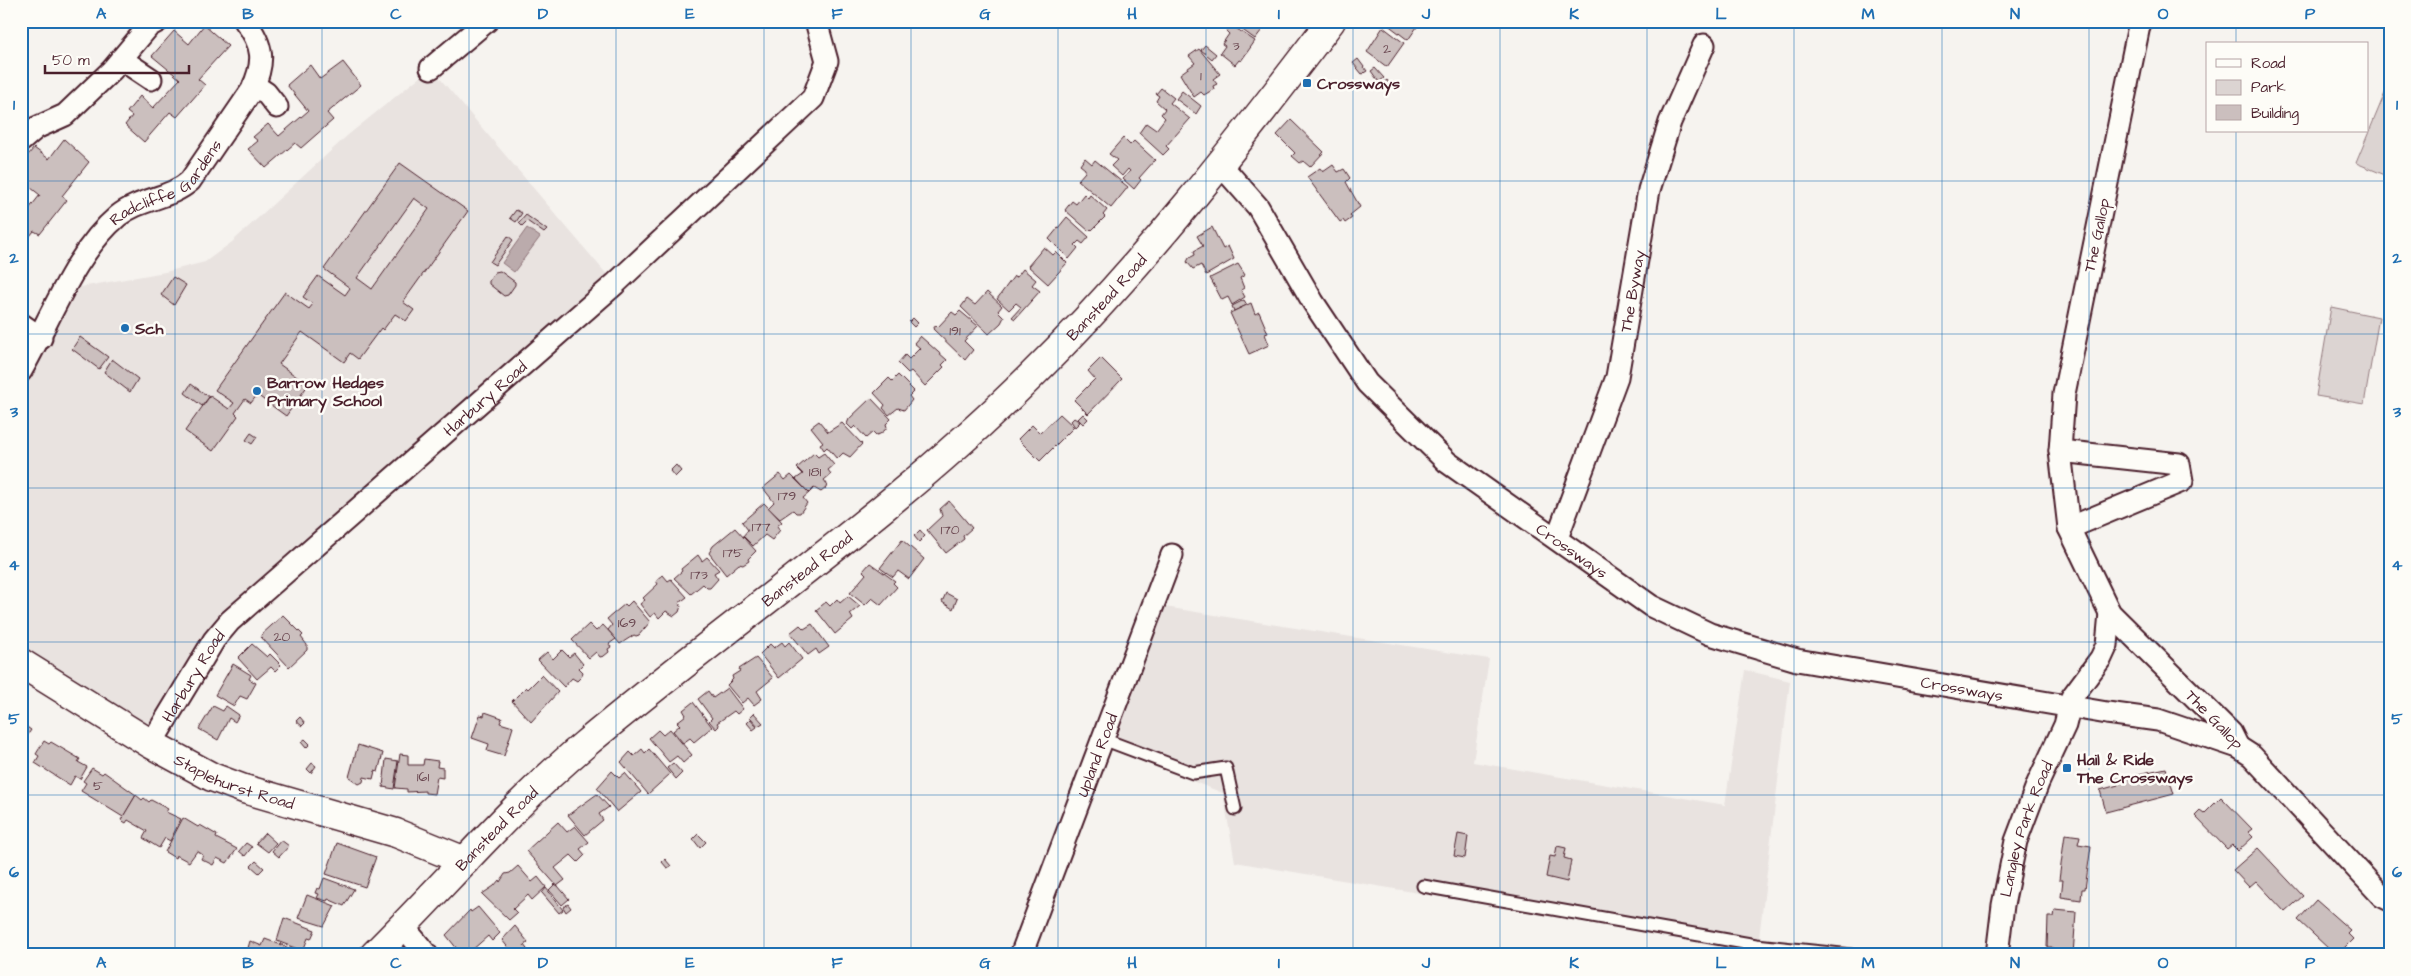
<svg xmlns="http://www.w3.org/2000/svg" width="2411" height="976" viewBox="0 0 2411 976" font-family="'Architects Daughter',sans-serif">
  <rect width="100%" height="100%" fill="#f6f3ef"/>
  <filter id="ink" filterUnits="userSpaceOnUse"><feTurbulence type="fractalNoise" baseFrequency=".02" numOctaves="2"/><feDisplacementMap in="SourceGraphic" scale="10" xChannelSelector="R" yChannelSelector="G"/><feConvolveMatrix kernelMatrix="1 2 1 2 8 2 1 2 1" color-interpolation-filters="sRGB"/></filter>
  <g filter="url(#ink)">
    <g fill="#e9e3e0">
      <path d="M431 68 615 284 261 593 151 744 21 663V371L64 290 165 272 205 262 232 242 348 135Z"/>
      <path d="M1165 607 1489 659 1473 762 1725 805 1745 670 1790 681 1759 938 1909 955H1801L1758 950 1235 862 1223 793 1112 750Z"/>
    </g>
    <g fill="#dcd4d2" stroke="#937a7e">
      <path d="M2390 81V177L2356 163Z"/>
      <path d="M2331 307 2379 317 2364 404 2316 396Z"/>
    </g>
    <path fill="#bbabac" stroke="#8e7378" d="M527 228 540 237 514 272 502 263Z"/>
    <g fill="#cbbfbe" stroke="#4a1f2b" fill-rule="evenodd">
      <path d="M1235 21H1271L1272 22 1267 28 1265 26 1255 39 1233 23Z"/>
      <path d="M1388 21H1421L1408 40 1387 24Z"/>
      <path d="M204 25 228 46 198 79 205 85 177 117 170 112 144 142 125 125 132 116 127 112 140 96 153 108 180 79 152 56 174 31 189 44Z"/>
      <path d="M1231 25 1255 41 1241 61 1239 60 1235 65 1220 53 1225 46 1222 44 1229 34 1226 31Z"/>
      <path d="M1383 27 1404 43 1387 67 1367 52Z"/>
      <path d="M1205 45 1216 54 1212 59 1201 50Z"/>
      <path d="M1199 49 1220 74 1213 79 1217 84 1213 86 1214 89 1204 95 1201 92 1194 97 1180 74 1195 63 1189 56Z"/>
      <path d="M1358 59 1367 71 1362 74 1353 63Z"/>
      <path d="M343 62 361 85 327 113 333 120 301 148 295 143 266 168 248 149 258 141 253 137 268 124 279 136 308 111 287 85 310 65 320 79Z"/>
      <path d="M1375 68 1384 78 1379 82 1371 71Z"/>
      <path d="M1387 80 1390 84 1385 88 1382 84Z"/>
      <path d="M1161 88 1174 98 1170 103 1190 119 1166 146 1169 149 1163 155 1139 133 1146 123 1156 130 1165 118 1161 114 1165 109 1156 101 1159 96 1156 94Z"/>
      <path d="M1182 91 1201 106 1196 114 1176 99Z"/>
      <path d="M1291 120 1324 152 1310 167 1303 161 1300 163 1292 156 1295 153 1277 135Z"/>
      <path d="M1123 138 1130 145 1134 141 1155 160 1139 178 1141 180 1134 189 1123 179 1130 171 1128 169 1122 176 1111 166 1117 160 1109 154Z"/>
      <path d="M64 139 89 162 62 196 67 200 40 234 34 231 21 247V219L40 195 21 180V163L34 148 49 159Z"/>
      <path d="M1085 158 1092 164 1095 160 1128 187 1111 208 1078 180 1085 172V169L1080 165Z"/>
      <path d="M400 163 468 211 403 302 414 310 406 321 395 314 383 330 381 328 358 359 350 353 344 362 302 332 279 364 308 385 286 416 257 395 251 403 245 399 235 413 238 416 213 451 185 431 210 396 229 409 234 403 215 390 285 292 309 309 313 304 303 297 318 276 345 295 350 288 324 269ZM414 198 429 209 372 289 357 278Z"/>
      <path d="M1333 165 1338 172 1344 169 1350 178 1346 182 1360 207 1350 215 1352 218 1345 223 1343 220 1340 222 1307 177 1320 168 1323 172Z"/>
      <path d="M1084 194 1088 198 1090 195 1107 210 1103 215 1105 217 1092 230 1091 229 1089 231 1065 210 1072 201 1076 204Z"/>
      <path d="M516 210 522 213 516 222 510 218Z"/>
      <path d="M526 215 547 230 544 233 527 221 522 226 519 223Z"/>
      <path d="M1067 217 1089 237 1083 244 1079 241 1075 245 1078 248 1069 259 1049 239Z"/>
      <path d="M1212 227 1223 249 1228 246 1234 259 1206 275 1201 265 1193 269 1187 262 1189 258 1195 255 1194 251 1203 246 1197 236Z"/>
      <path d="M508 236 513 240 495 265 490 262Z"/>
      <path d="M1044 247 1053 255 1056 252 1067 263 1048 284 1028 266Z"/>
      <path d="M1238 264 1245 275 1240 278 1244 288 1241 290 1245 297 1232 305 1228 297 1222 300 1210 278Z"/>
      <path d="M1023 269 1036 280 1032 285 1040 291 1015 319 1012 317 1021 307 1016 303 1009 310 997 299 1014 276 1017 277Z"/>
      <path d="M500 271 515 282V285L508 295 504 296 489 284V281L495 272Z"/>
      <path d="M173 277 186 285 174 305 161 295Z"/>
      <path d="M987 292 1002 306 998 311 1004 317 1001 323 989 334 961 307 967 299 975 305Z"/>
      <path d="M1244 300 1247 305 1234 311 1232 306Z"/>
      <path d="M1251 303 1255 314 1259 312 1268 333 1265 334 1269 345 1249 354 1230 313Z"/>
      <path d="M960 311 978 326 964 341 973 350 965 360 933 329 936 325 938 327 952 312 956 315Z"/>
      <path d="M913 318 918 323 914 327 909 322Z"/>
      <path d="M920 336 947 360 942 365 944 367 925 386 911 371 908 373 898 363 905 355 909 359 920 348 914 343Z"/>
      <path d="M80 337 108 357 99 369 72 349Z"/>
      <path d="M1101 358 1122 379 1088 414 1074 400 1095 379 1088 371Z"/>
      <path d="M112 359 138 379 130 392 104 372Z"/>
      <path d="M898 375 914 391 909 396 912 400 904 410 898 408 889 415 883 408 885 405 874 393 889 378 892 381Z"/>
      <path d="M191 384 209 397 202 406 185 393Z"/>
      <path d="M871 398 891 419 886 424 887 427 885 430 880 434 876 435 873 432 866 438 855 426 852 429 847 424 849 419Z"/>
      <path d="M1060 414 1074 427 1040 461 1018 439 1032 425 1040 433Z"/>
      <path d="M1083 414 1088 419 1083 424 1078 419Z"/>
      <path d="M1074 418 1080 422 1075 427 1071 421Z"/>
      <path d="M819 421 828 432 842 423 862 444 850 457 843 453 837 459 827 447 824 450 820 444 823 442 811 427Z"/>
      <path d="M251 433 257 437 252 444 246 440Z"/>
      <path d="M814 453 818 457 824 453 834 465 828 470 831 474 824 480 827 484 826 488 821 492 814 488 809 493 796 479 803 474 797 468Z"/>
      <path d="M676 465 681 471 675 477 670 471Z"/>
      <path d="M780 474 785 480 791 475 809 493 803 498 807 503 800 513H796L793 510 780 519 768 508 774 502 763 488Z"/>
      <path d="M949 501 972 528 963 536 964 539 946 553 927 530 942 516 940 509Z"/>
      <path d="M764 503 782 522 777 526 780 530 772 540 765 535 753 546 743 536 748 530 742 522Z"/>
      <path d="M735 528 756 551 748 559 749 561 743 565 739 564 726 575 709 553 713 546Z"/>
      <path d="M920 530 925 536 919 542 914 536Z"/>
      <path d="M902 540 924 559 909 579 898 571 893 577 880 568Z"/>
      <path d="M698 555 702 561 707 557 719 570 714 573 718 579 710 588H707L703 584 691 594 674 578 682 571 681 569Z"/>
      <path d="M870 563 895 581 893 583 897 587 881 605 872 598 865 605 850 593 866 574 863 571Z"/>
      <path d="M663 575 668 581 671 579 687 597 679 603 681 606 679 612 674 616 666 611 659 618 655 613 650 617 640 604 645 600 643 598 658 584 656 581Z"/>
      <path d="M946 593 957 599 953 609 942 602Z"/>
      <path d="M848 596 860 606 850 614 853 619 835 634 816 610 826 602 830 606 837 599 840 603Z"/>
      <path d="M632 601 650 622 639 635 636 636 634 635 620 644 608 630 612 625 607 619 625 604 627 606Z"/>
      <path d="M283 615 303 635 301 637 307 645V650L289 667 260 636Z"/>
      <path d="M589 624 596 631 603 625 616 639 609 644 611 647 608 649 609 652 604 656 600 657 596 652 589 658 572 640Z"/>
      <path d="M812 624 829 647 819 654 816 649 808 655 790 633 800 625 804 629Z"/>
      <path d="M782 642 785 646 789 642 802 659 779 678 760 654 770 644 774 648Z"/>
      <path d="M252 644 267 657 270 654 281 665 275 671 271 667 257 679 238 658Z"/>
      <path d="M562 650 569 657 574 653 583 664 579 668 583 672 581 677 577 681 572 678 564 687 538 660 547 652 553 659Z"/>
      <path d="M756 658 773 678 757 691 762 699 754 705 748 698 742 703 727 685 733 679 732 676 740 671 739 669Z"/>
      <path d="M233 664 251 675 249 679 256 683 247 699 240 696 234 706 215 695Z"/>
      <path d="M542 675 558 692 531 722 512 701 526 687 528 689Z"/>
      <path d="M727 688 743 709 737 714 734 711 717 723 719 726 716 729 709 721 712 718 698 699 708 691 713 698Z"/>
      <path d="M693 702 712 727 694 742 690 738 683 743 673 731 680 725 677 722 686 715 683 710Z"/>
      <path d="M213 706 223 711 226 706 239 715 235 722 229 718 218 740 199 729Z"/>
      <path d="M485 712 502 718 500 723 513 727 504 756 487 751 489 744 472 738 480 715 484 716Z"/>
      <path d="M754 713 763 723 758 726 750 717Z"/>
      <path d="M300 717 305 723 302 726 296 721Z"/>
      <path d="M751 719 757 727 753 730 747 723Z"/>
      <path d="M21 723 31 730 21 745Z"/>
      <path d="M670 729 692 755 683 763 677 756 669 762 649 738 658 730 663 735Z"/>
      <path d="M305 739 310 744 306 748 301 742Z"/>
      <path d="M44 741 49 744 51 742 80 759 78 762 87 767 80 779 75 776 70 785 35 763 39 756 36 754Z"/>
      <path d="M358 745 383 753 378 772 375 771 373 779 364 777 363 782 359 784 349 777Z"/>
      <path d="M642 749 645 753 649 749 670 774 648 794 621 762 630 752 634 756Z"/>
      <path d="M400 754 408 755V765H423L424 759 438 761 437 767 443 768V778L437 777 434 794 425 793V791L407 792V789L395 788Z"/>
      <path d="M386 759 398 761 394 789 383 787Z"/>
      <path d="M312 763 316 766 311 773 307 769Z"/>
      <path d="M673 763 682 773 676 779 667 768Z"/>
      <path d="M92 768 102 774 104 772 136 795 123 817 81 791 86 783 83 781Z"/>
      <path d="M2166 768 2174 794 2106 812 2100 790 2118 785 2116 779Z"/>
      <path d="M612 771 619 778 625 773 641 792 617 812 597 788Z"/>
      <path d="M597 794 609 807 599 814 603 820 585 835 568 815Z"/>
      <path d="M136 795 142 800 144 798 149 802 151 800 168 809 166 812 181 819 170 841 165 838 159 848 143 838 147 831 128 820 126 823 121 820Z"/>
      <path d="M2221 797 2252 829 2248 832 2253 837 2238 851 2232 845 2227 849 2195 816 2200 811 2204 814Z"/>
      <path d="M183 818 198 827 200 825 217 835 216 838 237 849 227 863 217 858 213 865 201 859 203 855 197 851 189 862 176 855 175 858 165 852Z"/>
      <path d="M558 822 567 832 575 826 589 842 580 849 585 855 578 862 571 855 555 868 565 880 557 886 526 851Z"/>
      <path d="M265 833 276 843 268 852 256 843Z"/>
      <path d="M698 834 706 842 700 848 693 839Z"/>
      <path d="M1458 834 1468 836 1465 858 1454 856Z"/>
      <path d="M2065 834 2080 836 2078 844 2091 846 2085 889H2082L2081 900 2061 897 2063 880H2059Z"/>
      <path d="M281 840 289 846 279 857 272 851Z"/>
      <path d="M246 843 252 847 245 856 239 851Z"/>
      <path d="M337 843 376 857 365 887 326 874Z"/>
      <path d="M1557 846 1566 848 1564 858 1571 860 1567 882 1546 877 1550 856 1555 857Z"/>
      <path d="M2258 848 2303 896 2285 912 2256 881 2249 887 2233 870Z"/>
      <path d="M665 859 671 866 667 868 662 862Z"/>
      <path d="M256 861 264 868 259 873 251 866Z"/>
      <path d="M518 866 532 882 538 877 546 887 532 900 528 895 513 909 517 913 509 920 482 894 494 886 499 880 500 882 505 874 510 873Z"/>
      <path d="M324 878 354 889 344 906 328 899 327 901 317 898 319 894 315 893 317 888 320 889Z"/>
      <path d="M555 884 558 886 569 899 562 905 549 890Z"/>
      <path d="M546 888 563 910 559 913 542 893Z"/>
      <path d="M307 895 335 906 324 926 298 918Z"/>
      <path d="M2316 900 2350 930 2347 933 2353 939 2338 954 2332 948 2330 950 2298 920Z"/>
      <path d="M568 904 571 908 566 912 563 907Z"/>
      <path d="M478 907 500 933 492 941 488 936 472 950 474 955H462L446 935 470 910 471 912Z"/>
      <path d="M2055 910 2076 912 2073 955H2076H2052V947H2047L2048 917H2054Z"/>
      <path d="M284 918 315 930 311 939 308 938 303 951 277 941Z"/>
      <path d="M515 926 528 942 524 945 529 952 526 955 522 952 520 955H514L502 940Z"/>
      <path d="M265 939 295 950 293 955H246L250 941 262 946Z"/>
    </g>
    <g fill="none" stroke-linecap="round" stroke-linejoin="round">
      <g stroke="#4a1f2b" stroke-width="15">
        <g id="service">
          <path d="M1103 739 1193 773 1226 768 1235 809"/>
          <path d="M1423 886 1756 945 1851 955"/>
        </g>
      </g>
      <g stroke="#4a1f2b" stroke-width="25">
        <g id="minor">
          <path d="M2140 21 2064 394 2060 451 2069 528 2110 613 2231 733 2238 747"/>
          <path d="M121 59 151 79"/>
          <path d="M431 68 487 21"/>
          <path d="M254 85 266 93 277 107"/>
          <path d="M21 141 36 128 65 115 112 70 149 26 158 21"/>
          <path id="s1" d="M1220 164 1258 207 1313 302 1367 383 1447 462 1651 606 1710 634 1797 660 2107 713 2158 720 2238 747 2252 756 2382 896 2390 900"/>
          <path d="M21 324 41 338"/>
          <path id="s2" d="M21 371C50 321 74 253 118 216 140 198 170 199 190 181L252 90C265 62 264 46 245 21"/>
          <path d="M2060 451 2179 464 2182 481 2069 528"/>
          <path id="s3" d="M1557 538 1617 377 1649 190 1670 122 1704 45"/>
          <path id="s4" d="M151 744 214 640 230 621 615 284 813 98 827 61 816 21"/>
          <path d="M403 926 427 955"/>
          <path id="s5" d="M1021 955 1172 555"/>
          <path id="s6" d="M1997 955 2003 905 2016 841 2038 783 2065 725 2072 697 2101 658 2107 645 2110 613"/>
        </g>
      </g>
      <g stroke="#4a1f2b" stroke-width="31">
        <g id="tertiary">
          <path id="s7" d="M21 663 151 744 212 777 244 789 396 833 465 861"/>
          <path id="s8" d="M374 955C445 885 508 809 584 745 732 621 893 513 1031 376 1142 267 1237 145 1331 21"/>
        </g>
      </g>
      <use href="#service" stroke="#fdfcf7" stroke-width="11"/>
      <use href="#minor" stroke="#fdfcf7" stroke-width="21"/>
      <use href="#tertiary" stroke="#fdfcf7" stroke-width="28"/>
    </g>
  </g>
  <path fill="none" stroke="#1f6fb2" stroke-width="1" stroke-opacity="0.55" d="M175 21V955M322 21V955M469 21V955M616 21V955M764 21V955M911 21V955M1058 21V955M1206 21V955M1353 21V955M1500 21V955M1647 21V955M1794 21V955M1942 21V955M2089 21V955M2236 21V44M2236 131V955M21 181H2390M21 334H2390M21 488H2390M21 642H2390M21 795H2390"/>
  <g fill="#1f6fb2" stroke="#fdfcf7" stroke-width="2">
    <rect x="1302" y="78" width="10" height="10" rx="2.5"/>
    <circle cx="125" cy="328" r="5"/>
    <circle cx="257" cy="391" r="5"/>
    <rect x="2062" y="763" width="10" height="10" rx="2.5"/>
  </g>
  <g text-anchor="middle" stroke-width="5" stroke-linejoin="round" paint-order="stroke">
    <g font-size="14" fill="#6a4750">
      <text x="1236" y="50">3</text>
      <text x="1387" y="53">2</text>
      <text x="1201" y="80">1</text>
      <text x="955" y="335">191</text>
      <text x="815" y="476">181</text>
      <text x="787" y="500">179</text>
      <text x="761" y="531">177</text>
      <text x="950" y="534">170</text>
      <text x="733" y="557">175</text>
      <text x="699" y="579">173</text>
      <text x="627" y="627">169</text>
      <text x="282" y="641">20</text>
      <text x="423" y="781">161</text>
      <text x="98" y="790">5</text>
    </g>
    <g font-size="16" font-weight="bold" fill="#4a1f2b" stroke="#fdfcf7" text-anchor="start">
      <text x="1317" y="89">Crossways</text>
      <text x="135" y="334">Sch</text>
      <text x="267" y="388">Barrow Hedges<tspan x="267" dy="18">Primary School</tspan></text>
      <text x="2077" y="765">Hail &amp; Ride<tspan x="2077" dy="18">The Crossways</tspan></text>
    </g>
    <g font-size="16" fill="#4a1f2b" stroke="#fdfcf7">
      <text dy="6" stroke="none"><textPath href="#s2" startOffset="244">Radcliffe Gardens</textPath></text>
      <text transform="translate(2096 235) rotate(-78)" y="6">The Gallop</text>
      <text dy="6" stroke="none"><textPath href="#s3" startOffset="259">The Byway</textPath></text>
      <text dy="6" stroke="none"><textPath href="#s8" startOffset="986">Banstead Road</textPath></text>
      <text dy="6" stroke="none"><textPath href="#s4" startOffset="485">Harbury Road</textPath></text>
      <text dy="6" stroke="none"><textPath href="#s1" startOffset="530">Crossways</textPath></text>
      <text dy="6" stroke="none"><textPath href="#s8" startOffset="581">Banstead Road</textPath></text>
      <text dy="6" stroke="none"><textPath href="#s4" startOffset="80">Harbury Road</textPath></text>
      <text dy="6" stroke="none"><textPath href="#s1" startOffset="950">Crossways</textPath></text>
      <text transform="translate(2215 719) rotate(46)" y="6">The Gallop</text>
      <text dy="6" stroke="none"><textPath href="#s5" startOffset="214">Upland Road</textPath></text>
      <text dy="6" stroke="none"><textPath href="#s7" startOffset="245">Staplehurst Road</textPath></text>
      <text dy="6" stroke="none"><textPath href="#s8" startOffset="176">Banstead Road</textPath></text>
      <text dy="6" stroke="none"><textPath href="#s6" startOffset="130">Langley Park Road</textPath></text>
    </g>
  </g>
  <rect width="2411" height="976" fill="none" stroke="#fdfcf7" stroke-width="55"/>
  <rect x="2206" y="42" width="162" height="90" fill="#fdfcf7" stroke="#b5a4a5"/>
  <rect x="2216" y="59" width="25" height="8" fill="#fdfcf7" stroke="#b5a4a5"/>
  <text x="2251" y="68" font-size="15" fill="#4a1f2b">Road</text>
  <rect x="2216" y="80" width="25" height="15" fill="#dcd4d2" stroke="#b5a4a5"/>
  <text x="2251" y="92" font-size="15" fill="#4a1f2b">Park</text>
  <rect x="2216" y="105" width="25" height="15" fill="#cbbfbe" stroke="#b5a4a5"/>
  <text x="2251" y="118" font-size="15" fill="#4a1f2b">Building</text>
  <path d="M45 65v8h144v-8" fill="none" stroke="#4a1f2b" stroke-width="2.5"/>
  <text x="52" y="65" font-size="15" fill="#4a1f2b" stroke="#fdfcf7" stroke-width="4" paint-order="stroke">50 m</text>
  <rect x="28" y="28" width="2356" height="920" fill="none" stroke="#1f6fb2" stroke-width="2"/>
  <g font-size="16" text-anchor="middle" font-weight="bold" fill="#1f6fb2">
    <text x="101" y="19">A</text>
    <text x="248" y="19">B</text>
    <text x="396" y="19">C</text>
    <text x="543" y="19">D</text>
    <text x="690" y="19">E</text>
    <text x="837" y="19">F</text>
    <text x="985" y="19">G</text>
    <text x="1132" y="19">H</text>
    <text x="1279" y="19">I</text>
    <text x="1426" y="19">J</text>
    <text x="1574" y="19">K</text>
    <text x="1721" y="19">L</text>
    <text x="1868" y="19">M</text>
    <text x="2015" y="19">N</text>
    <text x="2163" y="19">O</text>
    <text x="2310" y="19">P</text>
    <text x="14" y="110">1</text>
    <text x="2397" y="110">1</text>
    <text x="14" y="263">2</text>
    <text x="2397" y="263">2</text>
    <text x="14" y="417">3</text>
    <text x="2397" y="417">3</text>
    <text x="14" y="570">4</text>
    <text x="2397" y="570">4</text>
    <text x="14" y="724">5</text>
    <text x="2397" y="724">5</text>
    <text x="14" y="877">6</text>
    <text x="2397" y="877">6</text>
    <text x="101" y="968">A</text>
    <text x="248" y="968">B</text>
    <text x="396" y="968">C</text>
    <text x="543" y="968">D</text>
    <text x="690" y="968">E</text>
    <text x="837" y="968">F</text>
    <text x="985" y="968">G</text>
    <text x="1132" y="968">H</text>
    <text x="1279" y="968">I</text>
    <text x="1426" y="968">J</text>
    <text x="1574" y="968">K</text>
    <text x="1721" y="968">L</text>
    <text x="1868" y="968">M</text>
    <text x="2015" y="968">N</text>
    <text x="2163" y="968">O</text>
    <text x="2310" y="968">P</text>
  </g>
</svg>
